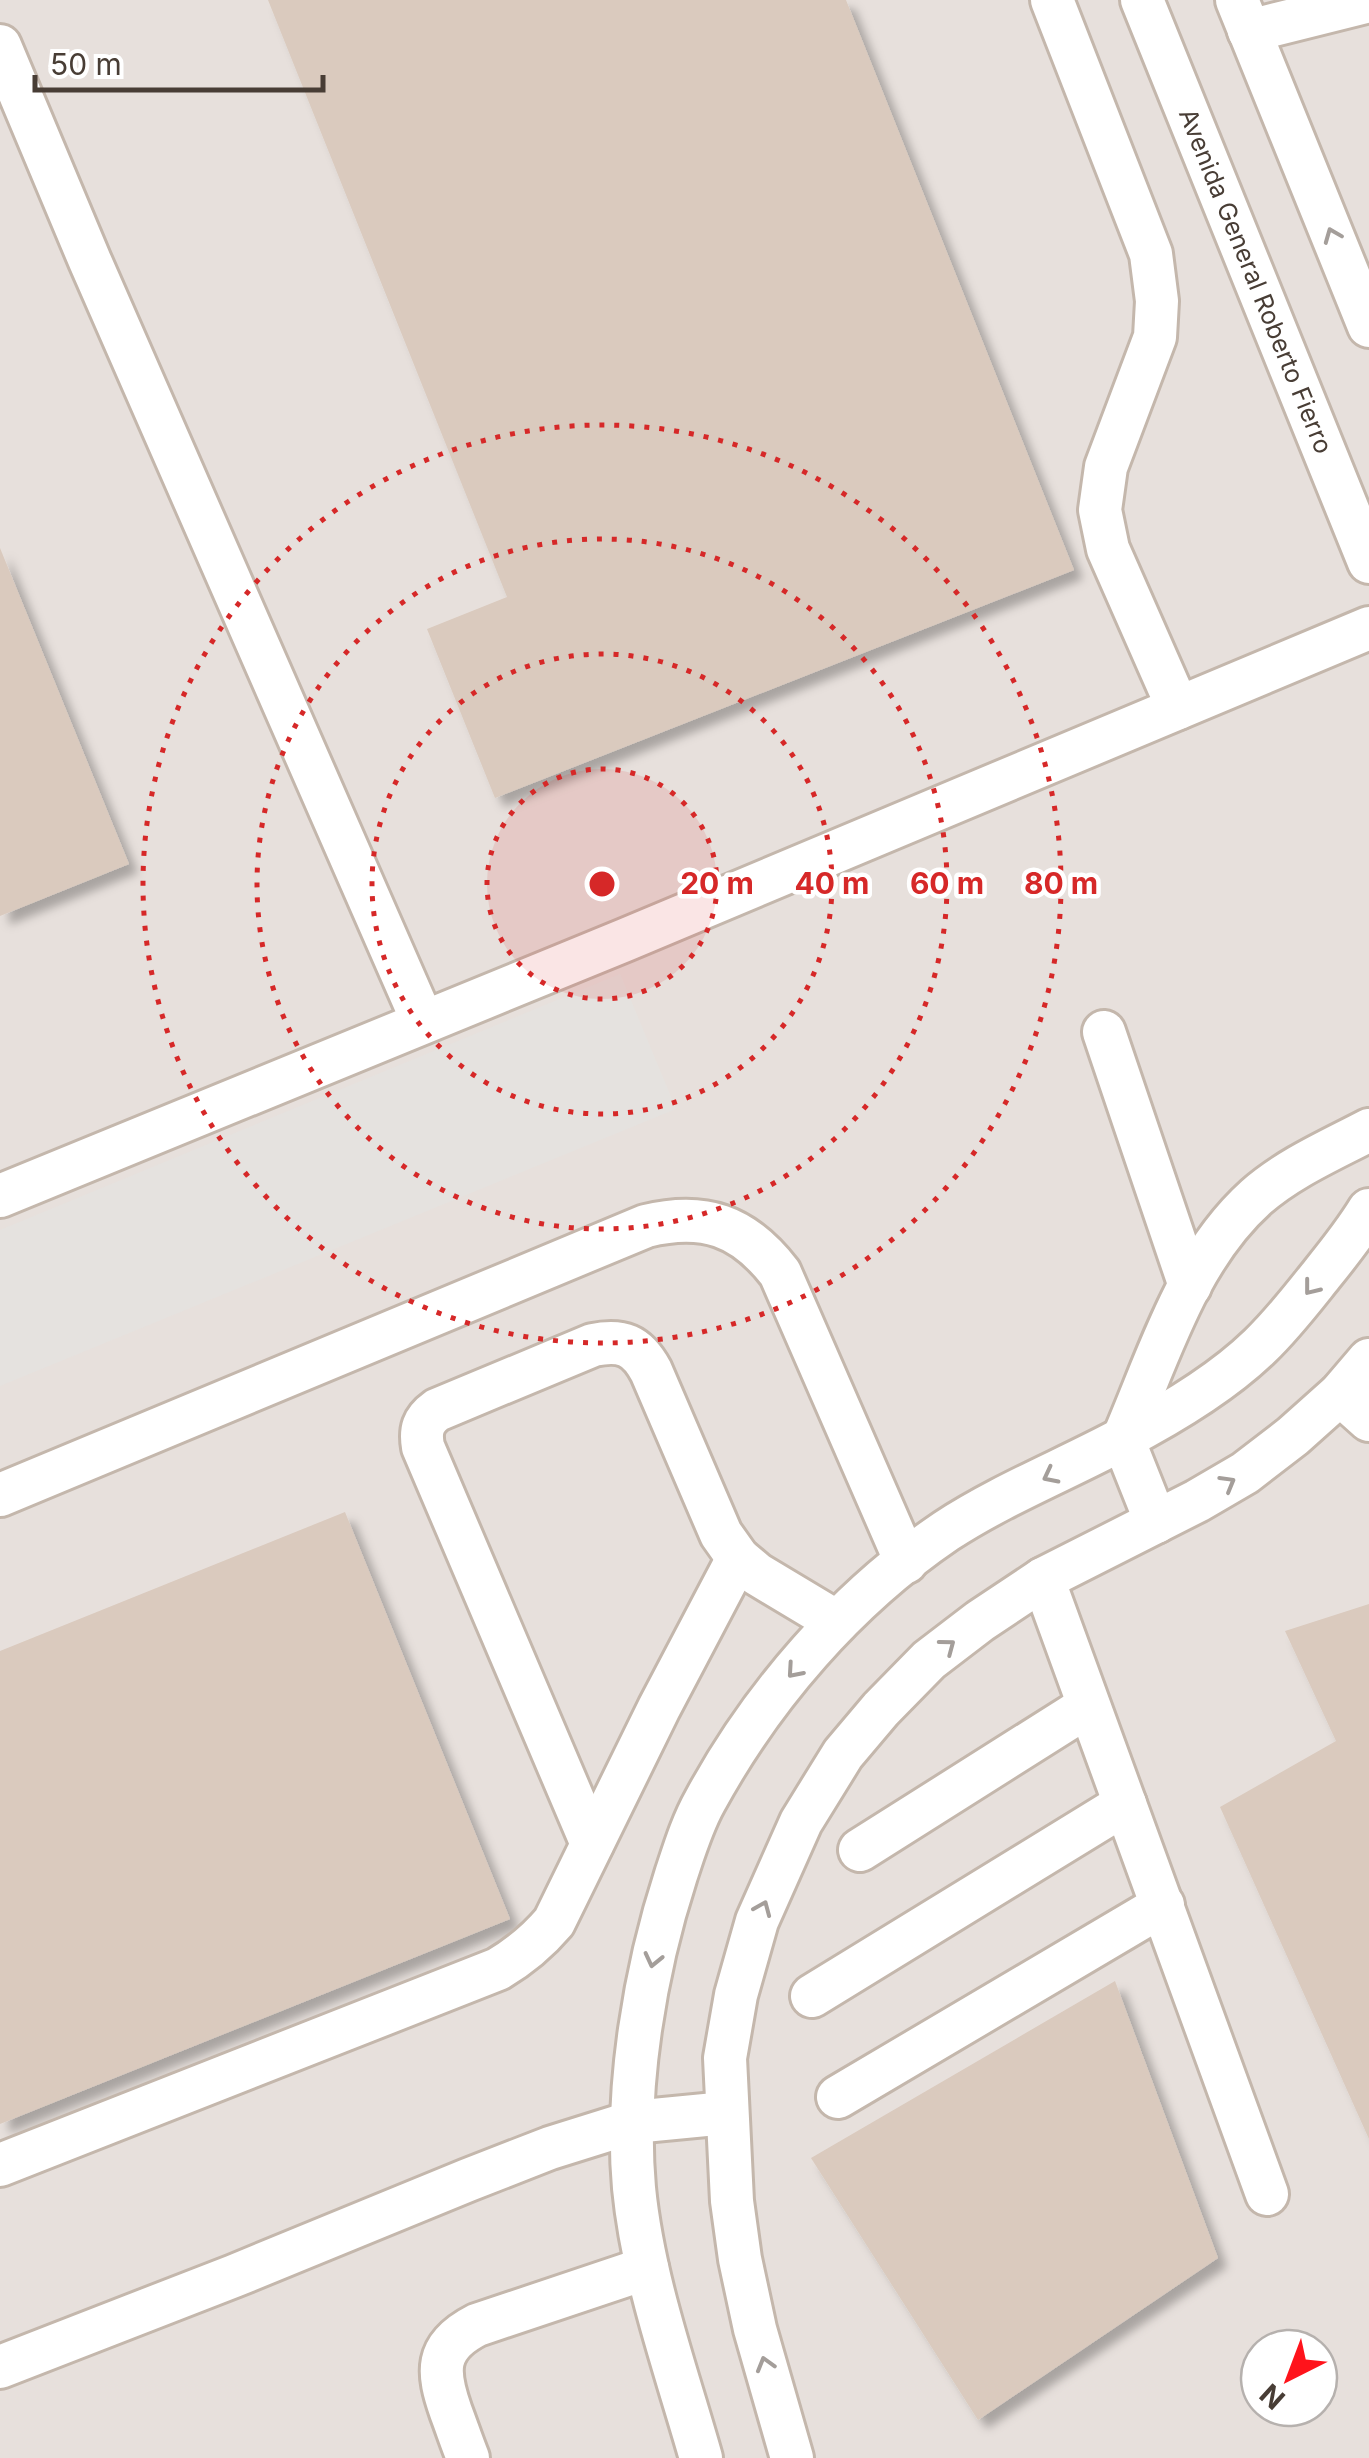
<svg xmlns="http://www.w3.org/2000/svg" width="1369" height="2458" viewBox="0 0 1369 2458" font-family="Inter,sans-serif">
  <defs>
    <filter id="shadow"><feDropShadow dx="9" dy="9" stdDeviation="5" flood-color="#0004"/></filter>
  </defs>
  <rect width="100%" height="100%" fill="#f5eee7"/>
  <path fill="#e7e0dc" fill-rule="evenodd" d="M0 0H1369V2458H0ZM1259 2348H1319V2408H1259Z"/>
  <path fill="#e5e2df" d="M620 974 676 1109 0 1386V1230Z"/>
  <g fill="#dacabe" filter="url(#shadow)">
    <path d="M268 0H846L1074 570 495 798 427 629 507 597Z"/>
    <path d="M0 548 129 864 0 916Z"/>
    <path d="M345 1512 510 1919 0 2124V1651Z"/>
    <path d="M1369 1604V2139L1220 1807 1336 1741 1285 1631Z"/>
    <path d="M1115 1981 1218 2258 978 2420 811 2158Z"/>
  </g>
  <g fill="none" stroke-linecap="round" stroke-linejoin="round">
    <g stroke="#c4b7ac" stroke-width="48">
      <g id="minor">
        <path d="M1052 0 1151 254 1157 301 1155 337 1106 467 1100 510 1108 549 1178 708"/>
        <path d="M1142 0 1369 562"/>
        <path d="M1237 0 1369 326"/>
        <path d="M1249 31 1369 1"/>
        <path d="M0 46 90 261 423 1022"/>
        <path d="M1104 1032 1190 1286"/>
        <path d="M0 1196 625 940 1369 628"/>
        <path d="M1340 1394 1369 1420"/>
        <path d="M0 1495 646 1226C704 1212 743 1225 780 1273L906 1562"/>
        <path d="M1156 1522 1123 1439C1159 1356 1187 1259 1256 1197 1289 1168 1331 1150 1369 1130"/>
        <path d="M1043 1579 1267 2194"/>
        <path d="M592 1844 423 1447C420 1430 423 1420 437 1410L593 1345C622 1339 637 1345 651 1371L721 1534 738 1558 757 1574 837 1622"/>
        <path d="M860 1850 1088 1706"/>
        <path d="M812 1996 1125 1804"/>
        <path d="M838 2097 1163 1905"/>
        <path d="M0 2165 498 1969C520 1956 537 1942 554 1922L659 1708 738 1558"/>
        <path d="M0 2367 234 2276 468 2180 550 2148 633 2122 726 2113"/>
        <path d="M468 2458C462 2443 457 2428 451 2412 437 2372 434 2347 477 2325L647 2268"/>
        <path d="M701 2458C676 2370 643 2280 634 2188 625 2088 645 1970 676 1875 684 1851 692 1824 705 1801 762 1696 846 1599 946 1531 1001 1495 1064 1470 1122 1439 1170 1414 1221 1384 1260 1346 1283 1324 1302 1299 1322 1274 1339 1253 1355 1233 1369 1210"/>
        <path d="M792 2458 755 2329 740 2259 732 2201 725 2058 736 1995 757 1921 801 1822 843 1754 881 1709 929 1660 980 1621 1043 1579 1197 1501 1245 1473 1293 1436 1340 1394 1369 1360"/>
      </g>
    </g>
    <use href="#minor" stroke="#fff" stroke-width="42"/>
  </g>
  <defs><path id="oneway-chevron" d="M-2-3.5L2.5 0L-2 3.5" fill="none" stroke-width="1.6" stroke-linecap="round" stroke-linejoin="round" transform="scale(2.5)"/></defs>
  <g stroke="#a49e9a">
    <use href="#oneway-chevron" transform="translate(1332 235) rotate(-112)"/>
    <use href="#oneway-chevron" transform="translate(1311 1288) rotate(128)"/>
    <use href="#oneway-chevron" transform="translate(1050 1476) rotate(153)"/>
    <use href="#oneway-chevron" transform="translate(1228 1483) rotate(-30)"/>
    <use href="#oneway-chevron" transform="translate(948 1646) rotate(-37)"/>
    <use href="#oneway-chevron" transform="translate(794 1671) rotate(131)"/>
    <use href="#oneway-chevron" transform="translate(763 1908) rotate(-67)"/>
    <use href="#oneway-chevron" transform="translate(653 1960) rotate(103)"/>
    <use href="#oneway-chevron" transform="translate(765 2364) rotate(-106)"/>
  </g>
  <circle cx="602" cy="884" r="115" fill="#d62828" fill-opacity=".12"/>
  <g fill="none" stroke="#d62828" stroke-width="5" stroke-dasharray="5 10">
    <circle cx="602" cy="884" r="115"/>
    <circle cx="602" cy="884" r="230"/>
    <circle cx="602" cy="884" r="345"/>
    <circle cx="602" cy="884" r="459"/>
  </g>
  <g text-anchor="middle" stroke-width="9" stroke-linejoin="round" paint-order="stroke">
    <g font-size="25" fill="#483d35" stroke="#fff">
      <text transform="translate(1256 281) rotate(68)" y="9">Avenida General Roberto Fierro</text>
    </g>
  </g>
  <circle cx="602" cy="884" r="15" fill="#d62828" stroke="#fff" stroke-width="5"/>
  <g font-size="30" text-anchor="middle" font-weight="bold" fill="#d62828" stroke="#fff" stroke-width="9" stroke-linejoin="round" paint-order="stroke">
    <text x="717" y="894">20 m</text>
    <text x="832" y="894">40 m</text>
    <text x="947" y="894">60 m</text>
    <text x="1061" y="894">80 m</text>
  </g>
  <g transform="translate(1289 2378) rotate(222)"><circle r="48" fill="#ffffff" stroke="#b6b1ae" stroke-width="2.5"/>
  <path d="M0-8L18 38L0 25L-18 38Z" fill="#ff131b"/>
  <text y="-15" font-size="28" font-weight="bold" text-anchor="middle" fill="#483d35">N</text>
  </g>
  <path d="M35 75v15h288v-15" fill="none" stroke="#483d35" stroke-width="5"/>
  <text x="50" y="75" font-size="30" fill="#483d35" stroke="#ffffff" stroke-width="8" paint-order="stroke">50 m</text>
</svg>
